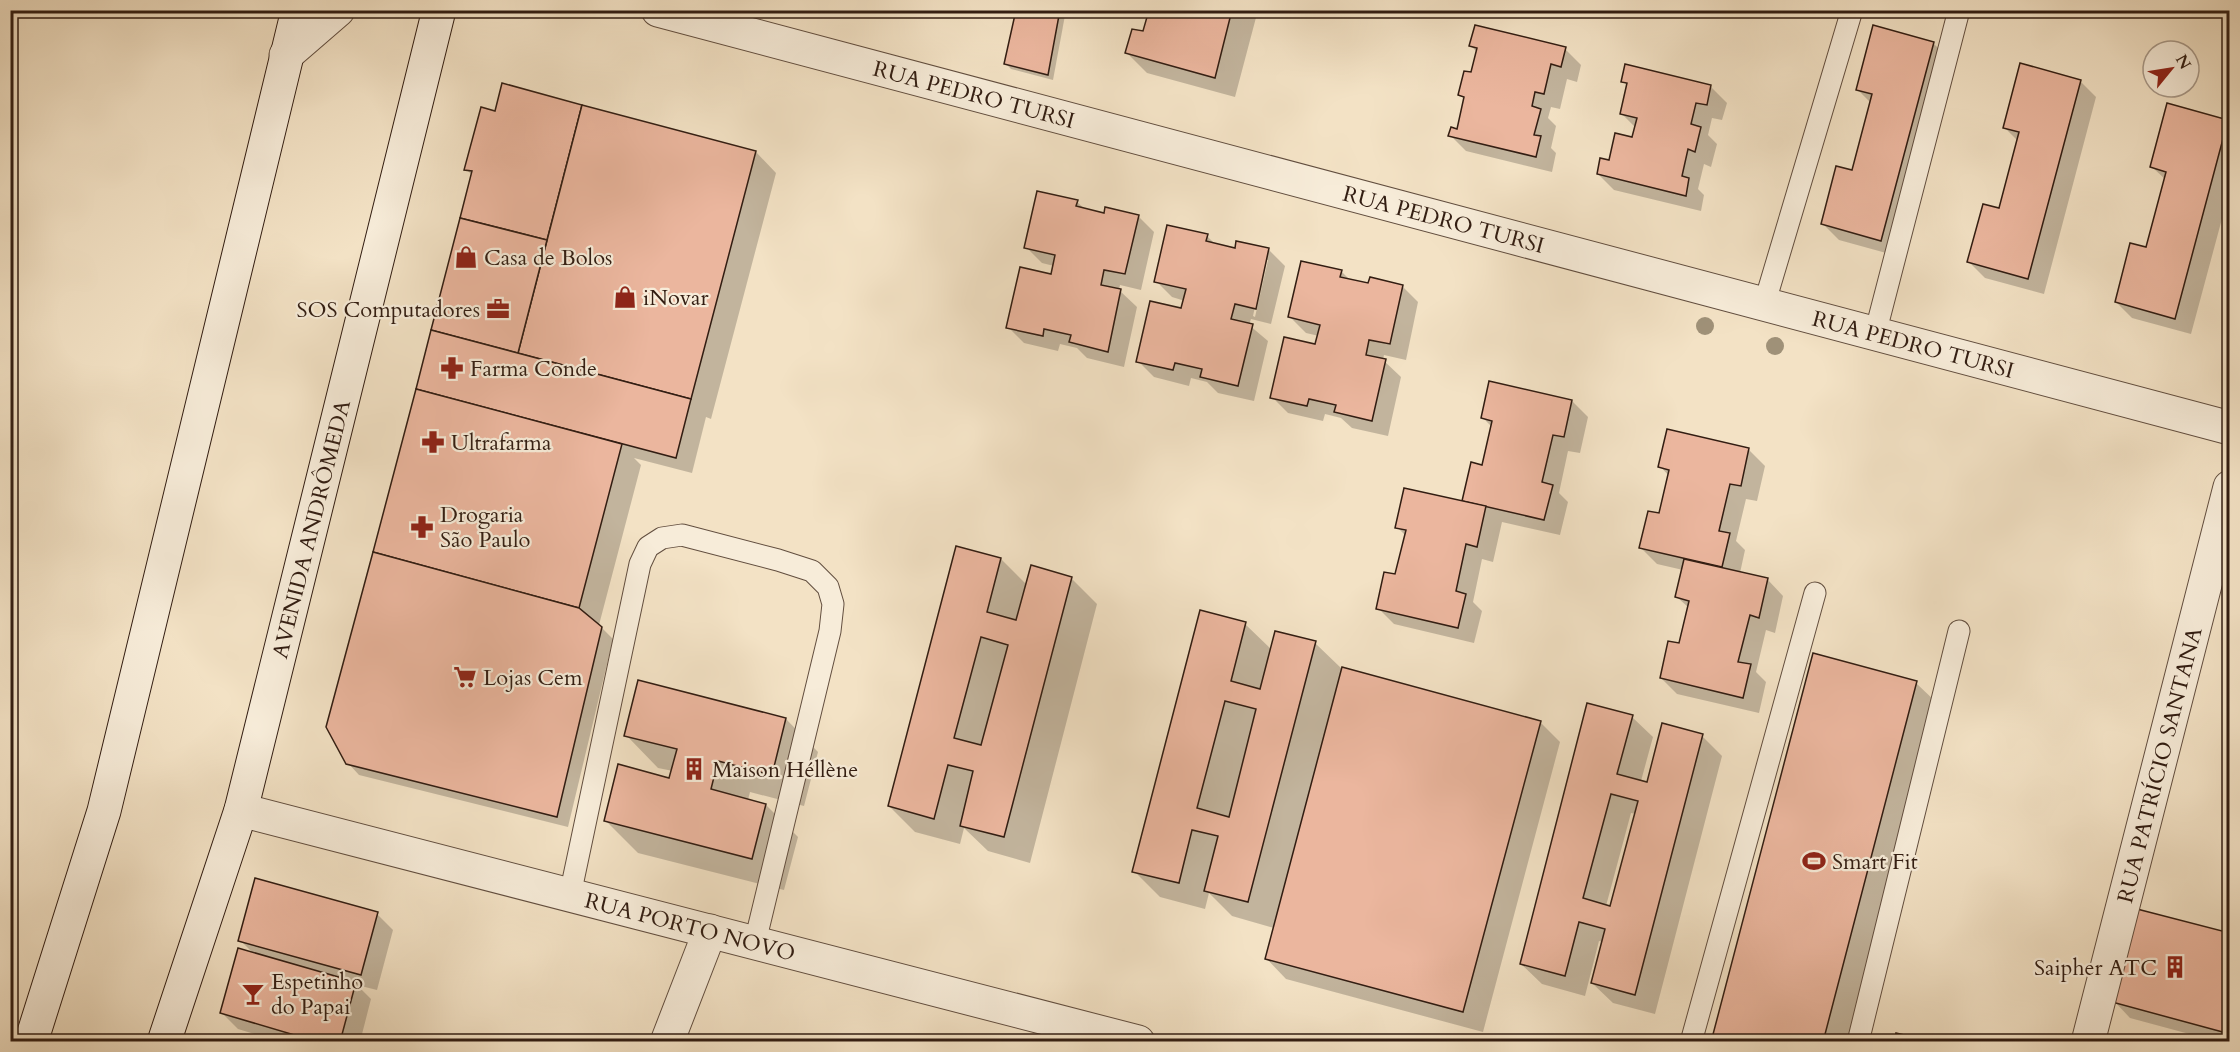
<svg xmlns="http://www.w3.org/2000/svg" width="2240" height="1052" viewBox="0 0 2240 1052" font-family="Cardo,serif">
  <rect width="100%" height="100%" fill="#f3e2c5"/>
  <filter id="stains"><feTurbulence type="fractalNoise" baseFrequency=".00333" numOctaves="4"/><feColorMatrix values="0 0 0 0 .2 0 0 0 0 .09 0 0 0 0 .02 0 0 0 .5 -.17"/></filter>
  <radialGradient id="worn" r=".72"><stop offset=".6" stop-color="#630" stop-opacity="0"/><stop offset="1" stop-color="#630" stop-opacity=".3"/></radialGradient>
  <g fill="#0003" fill-rule="evenodd">
    <path d="M1017 10H1066L1053 80 1011 69 1006 64Z"/>
    <path d="M1150 10H1258L1235 97 1147 73 1127 53 1144 33Z"/>
    <path d="M1933 43 1949 59 1897 256 1839 240 1823 224 1853 171 1871 103 1858 90Z"/>
    <path d="M1471 46 1565 49 1581 65 1577 82 1567 79 1560 109 1551 107 1548 118 1556 126 1551 148 1556 153 1552 172 1466 151 1450 135 1458 130 1465 99 1460 95 1473 74 1477 52Z"/>
    <path d="M2080 81 2096 97 2044 294 1985 278 1969 262 2000 210 2018 141 2005 128Z"/>
    <path d="M1623 82 1711 87 1727 103 1722 120 1712 118 1708 135 1717 144 1711 167 1704 164 1698 189 1704 195 1701 211 1614 190 1598 174 1634 139 1636 128 1621 113 1628 86Z"/>
    <path d="M581 106 756 152 776 173 711 419 706 417 692 473 634 458 641 465 599 625 613 639 568 827 359 775 348 763 375 553 473 176 466 169 496 113Z"/>
    <path d="M2227 121 2230 123V189L2191 334 2132 318 2116 302 2148 249 2166 180 2152 167Z"/>
    <path d="M1077 202 1086 210 1105 215 1138 216 1154 232 1141 290 1120 285 1119 290 1137 307 1124 367 1087 358 1077 348 1060 344 1058 351 1024 343 1008 327 1052 276 1054 266 1042 263 1026 247Z"/>
    <path d="M1207 236 1216 245 1236 249 1269 250 1285 266 1271 324 1251 319 1249 325 1268 341 1254 401 1218 393 1207 382 1191 378 1189 386 1154 377 1138 361 1182 310 1185 301 1172 297 1156 281ZM1265 260H1268L1255 317 1253 316Z"/>
    <path d="M1341 271 1351 281 1369 285 1402 286 1418 302 1406 360 1384 355 1383 360 1401 377 1388 436 1352 428 1341 418 1325 414 1323 421 1288 413 1272 397 1316 346 1319 336 1306 333 1290 317Z"/>
    <path d="M1572 401 1588 417 1580 453 1568 451 1559 493 1568 502 1560 535 1502 522 1493 562 1482 559 1473 602 1482 611 1474 643 1394 624 1378 608 1397 576 1406 536 1397 527 1463 503 1483 467 1492 427 1483 418Z"/>
    <path d="M1749 450 1765 466 1757 501 1746 499 1736 541 1745 550 1740 573 1767 579 1783 596 1775 633 1766 630 1756 672 1766 682 1759 713 1677 694 1661 678 1681 645 1689 608 1677 597 1683 570 1657 564 1641 548 1660 515 1669 476 1660 466Z"/>
    <path d="M957 548 1001 559 1027 585 1071 578 1097 604 1030 863 988 851 964 828 960 844 915 832 889 806Z"/>
    <path d="M1245 624 1272 650 1315 643 1341 668 1540 722 1560 742 1483 1032 1286 979 1266 958 1274 928 1232 916 1209 893 1205 909 1160 897 1134 871Z"/>
    <path d="M1916 683 1937 703 1849 1042H1713Z"/>
    <path d="M1632 717 1653 737 1641 781 1648 783 1702 736 1722 756 1655 1014 1613 1003 1592 983 1603 942 1599 941 1585 996 1542 984 1521 964ZM1631 813 1636 814 1611 907 1606 906Z"/>
    <path d="M786 719 818 752 804 806 750 792 748 800 766 805 798 837 784 890 638 853 606 821 670 779 673 771 658 768 626 735Z"/>
    <path d="M377 914 393 930 377 990 357 985 371 999 360 1042H281L238 1029 222 1013 254 954 240 940Z"/>
    <path d="M2230 934V1042H2219L2130 1018 2114 1001Z"/>
  </g>
  <g fill="#ebb69e" stroke="#321d12" stroke-width="1.5" fill-rule="evenodd">
    <path d="M1016 10H1060L1048 75 1004 64Z"/>
    <path d="M1149 10H1232L1215 78 1125 53 1132 29 1143 31Z"/>
    <path d="M1475 25 1566 47 1561 67 1551 64 1544 94 1535 92 1532 106 1541 109 1534 135 1541 136 1536 157 1448 136 1451 127 1457 129 1464 97 1458 95 1464 71 1471 72 1477 48 1469 46Z"/>
    <path d="M1873 25 1934 42 1881 241 1821 224 1836 166 1852 170 1872 94 1856 90Z"/>
    <path d="M2020 63 2081 80 2028 279 1967 262 1983 204 1999 208 2019 132 2003 128Z"/>
    <path d="M1625 64 1711 85 1707 105 1696 103 1691 124 1701 127 1695 152 1688 149 1682 176 1689 178 1686 196 1597 174 1600 158 1609 160 1615 133 1632 137 1637 118 1620 114 1627 83 1621 82Z"/>
    <path d="M502 83 582 105 547 240 460 218 472 171 464 170 481 107 495 111Z"/>
    <path d="M2167 103 2228 120 2175 319 2115 302 2130 243 2146 247 2166 172 2150 167Z"/>
    <path d="M582 105 756 151 691 399 518 353Z"/>
    <path d="M1037 191 1078 200 1076 206 1104 213 1105 207 1139 215 1125 274 1104 270 1101 285 1121 289 1108 352 1069 342 1071 335 1044 329 1043 336 1006 328 1020 267 1051 274 1055 255 1024 248Z"/>
    <path d="M460 218 547 240 518 353 431 330Z"/>
    <path d="M1167 225 1208 234 1206 241 1235 248 1236 241 1269 248 1256 309 1235 304 1231 319 1253 324 1238 386 1200 377 1202 369 1175 363 1173 370 1136 362 1150 301 1181 308 1186 289 1154 282Z"/>
    <path d="M1301 261 1342 270 1340 277 1368 283 1370 277 1403 285 1390 344 1369 340 1366 355 1386 359 1372 421 1334 412 1336 405 1309 399 1307 406 1270 398 1284 337 1315 344 1320 325 1288 317Z"/>
    <path d="M431 330 691 399 676 458 416 389Z"/>
    <path d="M1489 381 1572 400 1564 437 1553 435 1542 482 1553 485 1544 520 1462 501 1471 462 1482 465 1492 421 1481 418Z"/>
    <path d="M416 389 622 444 579 608 373 552Z"/>
    <path d="M1667 429 1749 448 1741 486 1730 484 1719 531 1730 533 1722 567 1639 548 1648 511 1659 513 1669 470 1658 467Z"/>
    <path d="M1404 488 1486 506 1477 547 1466 544 1456 591 1466 594 1458 628 1376 609 1384 572 1395 574 1406 530 1395 528Z"/>
    <path d="M956 546 1001 558 987 612 1016 620 1031 565 1072 577 1004 837 960 826 973 771 948 765 934 819 888 806ZM981 637 1008 645 981 745 954 738Z"/>
    <path d="M373 552 579 608 602 627 557 817 346 764 326 727Z"/>
    <path d="M1684 559 1768 578 1759 618 1750 615 1738 662 1751 664 1743 698 1660 678 1668 641 1679 643 1689 601 1675 597Z"/>
    <path d="M1200 610 1246 622 1231 681 1260 689 1275 631 1316 641 1248 902 1204 891 1218 836 1192 830 1179 883 1132 872ZM1225 701 1256 709 1229 817 1197 808Z"/>
    <path d="M1813 653 1917 681 1823 1042H1711Z"/>
    <path d="M1342 667 1541 721 1463 1012 1265 959Z"/>
    <path d="M638 680 786 718 772 775 718 761 711 789 766 804 752 859 604 821 618 764 669 778 677 749 624 736Z"/>
    <path d="M1587 703 1633 715 1617 774 1647 782 1662 723 1703 734 1635 995 1591 983 1605 929 1579 922 1565 976 1520 964ZM1611 794 1638 801 1610 906 1583 898Z"/>
    <path d="M255 878 378 912 361 975 238 941Z"/>
    <path d="M2137 909 2230 933V1034L2112 1002Z"/>
    <path d="M238 948 356 982 340 1042H318L220 1013Z"/>
    <path d="M1896 1033 1933 1042H1894Z"/>
  </g>
  <g fill="none" stroke-linecap="round" stroke-linejoin="round">
    <g stroke="#624e3f" stroke-width="23">
      <g id="lane">
        <path d="M1764 305 1852 10"/>
        <path d="M1875 334 1959 10"/>
        <path d="M570 895 640 564 648 547 662 538 682 535 778 560 812 571 828 587 833 604 830 631 755 942"/>
        <path d="M1691 1042 1815 593"/>
        <path d="M1858 1042 1959 631"/>
      </g>
    </g>
    <g stroke="#624e3f" stroke-width="35">
      <g id="street">
        <path id="s1" d="M658 10 2230 428"/>
        <path d="M286 55 338 10"/>
        <path id="s2" d="M241 810 1138 1042"/>
        <path d="M667 1042 710 931"/>
        <path id="s3" d="M2088 1042 2230 487"/>
      </g>
    </g>
    <g stroke="#321d12" stroke-width="35">
      <g id="secondary">
        <path d="M31 1042 104 811 298 10"/>
        <path id="s4" d="M164 1042 241 810 439 10"/>
      </g>
    </g>
    <use href="#lane" stroke="#f7ecd9" stroke-width="21"/>
    <use href="#street" stroke="#f7ecd9" stroke-width="33"/>
    <use href="#secondary" stroke="#f7ecd9" stroke-width="33"/>
  </g>
  <g fill="#9f9178">
    <circle cx="1705" cy="326" r="9"/>
    <circle cx="1775" cy="346" r="9"/>
  </g>
  <defs>
    <g id="shop-bare" transform="scale(1.8)"><path d="M-5-2.5h2.3a2.7 3.5 0 0 1 5.4 0H5L5.5 6h-11ZM-1.5-2.5h3a1.5 2.3 0 0 0-3 0Z" fill="#8f2418" stroke="#f7ecd9" stroke-width="2.5" paint-order="stroke"/></g>
    <g id="office-bare" transform="scale(1.8)"><path d="M-6-3h4V-5.5h4V-3h4V5H-6ZM-1-4.5V-3h2v-1.5ZM-6 0V1H6V0Z" fill="#8f2418" stroke="#f7ecd9" stroke-width="2.5" paint-order="stroke"/></g>
    <g id="pharmacy-bare" transform="scale(1.8)"><path d="M-2-6h4v4h4v4h-4v4h-4v-4h-4v-4h4Z" fill="#8f2418" stroke="#f7ecd9" stroke-width="2.5" paint-order="stroke"/></g>
    <g id="supermarket-bare" transform="scale(1.8)"><path d="M-6-5.5h2.5l.6 2H6L4.5 2H-2.5L-4.4-4H-6ZM-1.5 3.2a1.3 1.3 0 1 0 .1 0ZM3 3.2a1.3 1.3 0 1 0 .1 0Z" fill="#8f2418" stroke="#f7ecd9" stroke-width="2.5" paint-order="stroke"/></g>
    <g id="building-bare" transform="scale(1.8)"><path d="M-4-6H4V6H1V3H-1V6H-4ZM-2.5-4.3h1.7v1.8h-1.7ZM.8-4.3h1.7v1.8H.8ZM-2.5-1h1.7V.8h-1.7ZM.8-1h1.7V.8H.8Z" fill="#8f2418" stroke="#f7ecd9" stroke-width="2.5" paint-order="stroke"/></g>
    <g id="stadium-bare" transform="scale(1.8)"><path d="M0-5a6.5 5 0 1 0 0 10a6.5 5 0 1 0 0-10ZM-3.5-1.8h7v3.6h-7Z" fill="#8f2418" stroke="#f7ecd9" stroke-width="2.5" paint-order="stroke"/></g>
    <g id="bar-bare" transform="scale(1.8)"><path d="M-6-5H6L.8 .8V4.5H3.5V6h-7V4.5H-.8V.8Z" fill="#8f2418" stroke="#f7ecd9" stroke-width="2.5" paint-order="stroke"/></g>
  </defs>
  <g fill-rule="evenodd">
    <use href="#shop-bare" x="466" y="257"/>
    <use href="#shop-bare" x="625" y="297"/>
    <use href="#office-bare" x="498" y="309"/>
    <use href="#pharmacy-bare" x="452" y="368"/>
    <use href="#pharmacy-bare" x="433" y="442"/>
    <use href="#pharmacy-bare" x="422" y="527"/>
    <use href="#supermarket-bare" x="465" y="677"/>
    <use href="#building-bare" x="694" y="769"/>
    <use href="#stadium-bare" x="1814" y="861"/>
    <use href="#building-bare" x="2175" y="967"/>
    <use href="#bar-bare" x="253" y="994"/>
  </g>
  <g text-anchor="middle" stroke-width="4.5" stroke-linejoin="round" paint-order="stroke">
    <g font-size="22" fill="#321d12" stroke="#f7ecd9">
      <text dy="8" stroke="none"><textPath href="#s1" startOffset="327">RUA PEDRO TURSI</textPath></text>
      <text dy="8" stroke="none"><textPath href="#s1" startOffset="813">RUA PEDRO TURSI</textPath></text>
      <text dy="8" stroke="none"><textPath href="#s1" startOffset="1299">RUA PEDRO TURSI</textPath></text>
      <text dy="8" stroke="none"><textPath href="#s4" startOffset="534">AVENIDA ANDRÔMEDA</textPath></text>
      <text dy="8" stroke="none"><textPath href="#s3" startOffset="286">RUA PATRÍCIO SANTANA</textPath></text>
      <text dy="8" stroke="none"><textPath href="#s2" startOffset="464">RUA PORTO NOVO</textPath></text>
    </g>
    <g font-size="22" fill="#321d12" stroke="#f7ecd9" text-anchor="start">
      <text x="484" y="265">Casa de Bolos</text>
      <text x="643" y="305">iNovar</text>
      <text x="480" y="317" text-anchor="end">SOS Computadores</text>
      <text x="470" y="376">Farma Conde</text>
      <text x="451" y="450">Ultrafarma</text>
      <text x="440" y="522">Drogaria<tspan x="440" dy="25">São Paulo</tspan></text>
      <text x="483" y="685">Lojas Cem</text>
      <text x="712" y="777">Maison Héllène</text>
      <text x="1832" y="869">Smart Fit</text>
      <text x="2157" y="975" text-anchor="end">Saipher ATC</text>
      <text x="271" y="989">Espetinho<tspan x="271" dy="25">do Papai</tspan></text>
    </g>
  </g>
  <rect width="2240" height="1052" fill="none" stroke="#f3e2c5" stroke-width="36"/>
  <rect x="12" y="12" width="2216" height="1028" fill="none" stroke="#321d12" stroke-width="3"/>
  <rect x="18" y="18" width="2204" height="1016" fill="none" stroke="#321d12" stroke-width="1.5"/>
  <g transform="translate(2171 69) rotate(60)"><circle r="28" fill="#f7ecd9" stroke="#a89989" stroke-width="1.5"/>
  <path d="M0-4.5L10 22L0 15L-10 22Z" fill="#8f2418"/>
  <text y="-9" font-size="16" font-weight="bold" text-anchor="middle" fill="#321d12">N</text>
  </g>
  <rect width="100%" height="100%" filter="url(#stains)"/>
  <rect width="100%" height="100%" fill="url(#worn)"/>
</svg>
